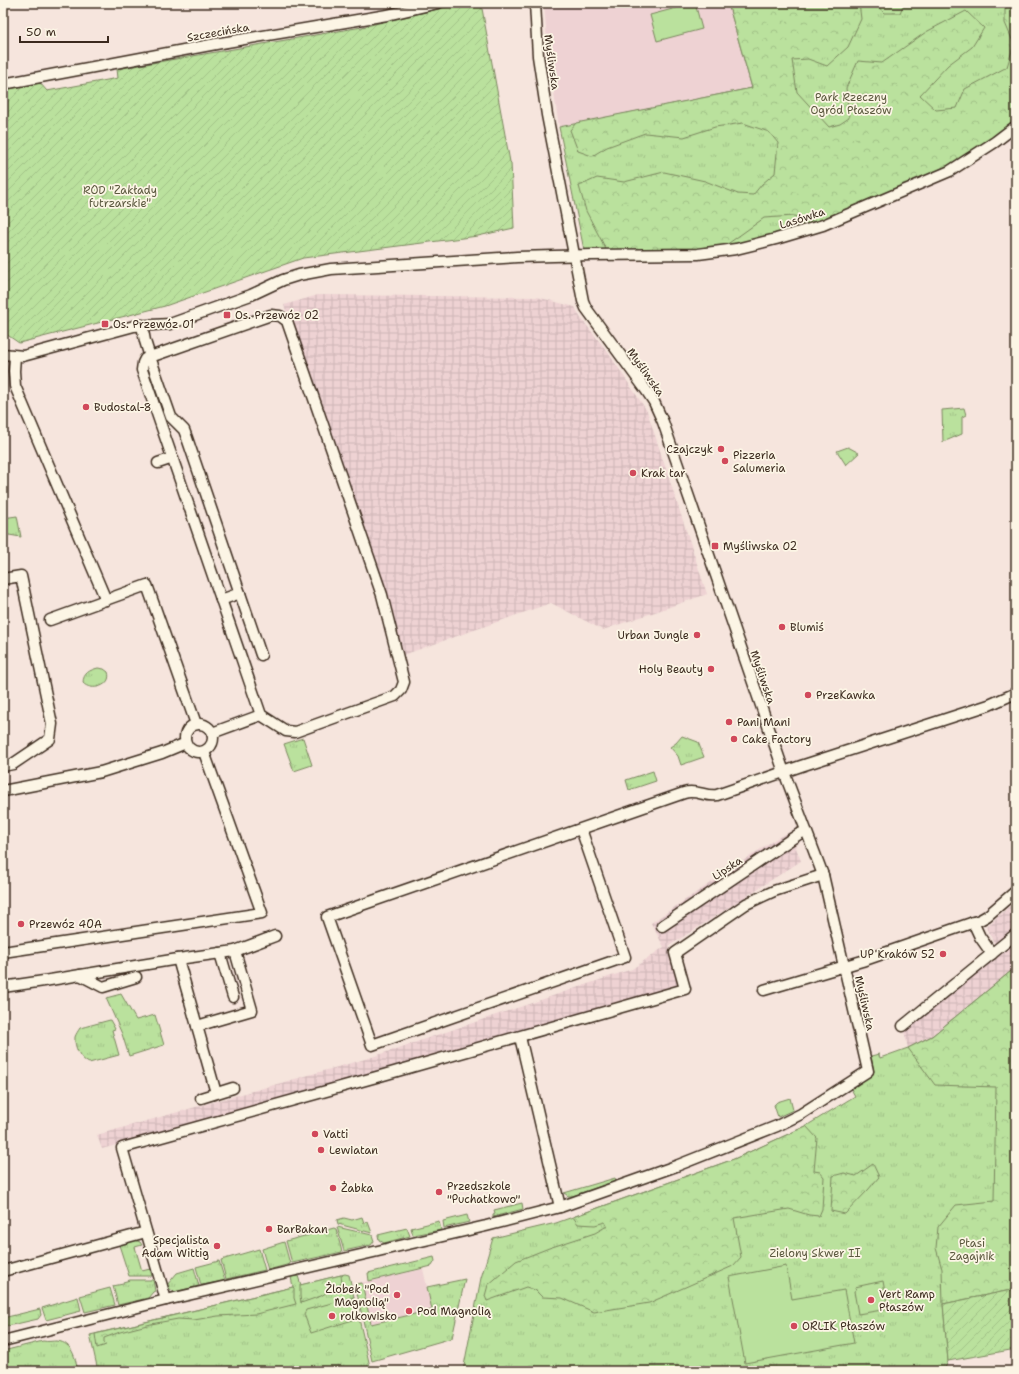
<svg xmlns="http://www.w3.org/2000/svg" width="1019" height="1374" viewBox="0 0 1019 1374" font-family="'Shantell Sans',sans-serif">
  <defs>
    <pattern id="industrial-grid" width="8" height="8" patternUnits="userSpaceOnUse"><rect width="8" height="8" fill="#eed2d3"/><path d="M0 4h8M4 0v8" fill="none" stroke="#cdb4b5"/></pattern>
    <pattern id="grass-tufts" width="24" height="20" patternUnits="userSpaceOnUse"><rect width="24" height="20" fill="#bae19d"/><path d="M3 7l-1-3M5 7V3M7 7l1-3M15 17l-1-3M17 17v-4M19 17l1-3" fill="none" stroke="#a1c187"/></pattern>
    <pattern id="forest-crowns" width="20" height="18" patternUnits="userSpaceOnUse"><rect width="20" height="18" fill="#bae19d"/><path d="M2 6a3 3 0 1 1 6 0M12 15a3 3 0 1 1 6 0" fill="none" stroke="#a1c187"/></pattern>
    <pattern id="garden-furrows" width="10" height="10" patternUnits="userSpaceOnUse"><rect width="10" height="10" fill="#bae19d"/><path d="M-1 1l2-2M0 10L10 0M9 11l2-2" fill="none" stroke="#a1c187"/></pattern>
  </defs>
  <rect width="100%" height="100%" fill="#f6e5dd"/>
  <filter id="ink" filterUnits="userSpaceOnUse"><feTurbulence type="fractalNoise" baseFrequency=".025" numOctaves="2"/><feDisplacementMap in="SourceGraphic" scale="8" xChannelSelector="R" yChannelSelector="G"/><feConvolveMatrix kernelMatrix="1 2 1 2 8 2 1 2 1" color-interpolation-filters="sRGB"/></filter>
  <g filter="url(#ink)">
    <g fill="#eed2d3">
      <path d="M544 3H728L752 88 559 127 548 53Z"/>
      <path d="M423 1269 427 1287 465 1279 452 1338 372 1361 355 1284Z"/>
    </g>
    <g fill="url(#industrial-grid)">
      <path d="M318 295 537 297 575 307 580 317 607 351 647 411 707 594 603 630 551 603 403 655 284 305Z"/>
      <path d="M790 832 801 861 669 946 679 986 102 1149 97 1135 369 1058 632 969 664 947 651 923 777 838Z"/>
      <path d="M1016 901V967L932 1036 908 1048 904 1031 999 953 986 927Z"/>
    </g>
    <g fill="url(#grass-tufts)" stroke="#7a865e">
      <path d="M728 3H1016V125L823 224 722 248 585 255 559 127 752 88Z"/>
      <path d="M964 408 966 415 962 417V434L943 442 942 410Z"/>
      <path d="M848 447 859 453 846 465 837 451Z"/>
      <path d="M17 516 21 537 9 535 3 536V518Z"/>
      <path d="M98 668 104 669 108 672C113 686 91 692 83 683 83 673 90 670 98 668Z"/>
      <path d="M682 736 698 742 704 757 681 765 678 756 670 747 676 743Z"/>
      <path d="M303 738 312 765 294 771 284 744Z"/>
      <path d="M653 771 656 781 629 790 626 780Z"/>
      <path d="M1016 967V1289L943 1304 948 1361 944 1371H463L481 1278 493 1238 556 1223 734 1159 806 1126 855 1096 851 1089 874 1072 871 1056 879 1054 880 1058 908 1048 932 1036Z"/>
      <path d="M121 994 136 1020 155 1015 164 1045 129 1056 122 1034 106 998Z"/>
      <path d="M110 1020 115 1029 112 1030 119 1055 89 1063C80 1059 74 1047 75 1037 76 1034 78 1031 80 1028Z"/>
      <path d="M790 1098 793 1110 778 1117 774 1105 777 1102Z"/>
      <path d="M615 1178 616 1181 572 1196H568L564 1193Z"/>
      <path d="M522 1203 523 1209 493 1217V1214L495 1213 494 1210Z"/>
      <path d="M467 1215 469 1222 444 1228 443 1221Z"/>
      <path d="M362 1217 364 1223 368 1222 372 1233 338 1224 337 1220 344 1218 352 1220Z"/>
      <path d="M439 1221 441 1230 413 1235 411 1228Z"/>
      <path d="M337 1227 372 1235 374 1241 371 1245 344 1251Z"/>
      <path d="M334 1228 336 1229 342 1252 292 1263 286 1241Z"/>
      <path d="M407 1228 410 1236 384 1243 379 1240 378 1235Z"/>
      <path d="M135 1240 140 1242 142 1245 135 1247 142 1271 150 1269 152 1276H129L119 1245Z"/>
      <path d="M284 1242 290 1264 268 1270 262 1249Z"/>
      <path d="M259 1249 265 1270 226 1279 221 1260Z"/>
      <path d="M434 1257 435 1261 432 1266 369 1281 368 1273Z"/>
      <path d="M219 1261 225 1281 201 1285 196 1267Z"/>
      <path d="M194 1268 199 1286 174 1292 170 1289 167 1285 177 1273Z"/>
      <path d="M345 1274 349 1275 371 1371H98L90 1335 293 1287 291 1277 298 1276 301 1285Z"/>
      <path d="M465 1279 452 1338 372 1361 355 1284 362 1283 371 1324 432 1310 427 1287Z"/>
      <path d="M130 1280H153L155 1291 153 1292 148 1298 118 1305 113 1286 123 1284V1282Z"/>
      <path d="M110 1288 115 1305 85 1312 80 1296Z"/>
      <path d="M78 1297 81 1311 46 1320 42 1308Z"/>
      <path d="M40 1309 41 1315 38 1319 3 1327V1318Z"/>
      <path d="M43 1341C48 1342 52 1341 57 1341 73 1343 75 1358 78 1371H3V1351Z"/>
    </g>
    <g fill="url(#forest-crowns)" stroke="#7a865e">
      <path d="M728 3H859L861 19 848 47 827 66 808 59 792 60 797 92 829 127 840 124 849 118 846 88 858 61 882 63 926 32 966 11 984 28 972 47 948 65 920 95 936 110 957 108 965 89 1007 67 1014 44 1005 23V7L1011 3H1016V125L949 170 823 224 794 216 764 218 722 248 608 253 586 211 579 186 597 178 624 182 664 172 705 181 738 194 753 195 762 184 775 173 778 143 769 132 743 123 715 127 684 137 645 133 607 147 592 156 578 151 570 130 576 123 752 88Z"/>
      <path d="M875 3H904L900 13H884Z"/>
      <path d="M1016 967V1289L943 1304 942 1269 936 1248 938 1227 956 1205 994 1201 996 1087 935 1085 908 1048 932 1036Z"/>
      <path d="M806 1126 817 1138 814 1171 820 1172 824 1177 822 1209 819 1216 809 1215 789 1209 734 1218 741 1257 733 1266 649 1303 594 1312 562 1298 542 1297 535 1290 526 1287 487 1301 485 1296 488 1285 516 1261 549 1248 595 1233 607 1226 605 1222 595 1225 578 1224 573 1217 734 1159Z"/>
      <path d="M873 1164 879 1177 868 1190 845 1214 831 1211 833 1176 844 1173 856 1176Z"/>
      <path d="M341 1275 342 1283 321 1296 301 1303 300 1296V1285Z"/>
      <path d="M293 1287 294 1288V1298L296 1304 256 1314 218 1316 194 1320 178 1319 151 1324 120 1332 104 1338V1342L106 1345 97 1348 95 1334Z"/>
    </g>
    <g fill="url(#garden-furrows)" stroke="#7a865e">
      <path d="M463 3H481L510 162 511 163 514 228 478 236 303 258 165 306 19 343 3 332V90L40 83 47 91 118 78 117 69 362 27Z"/>
      <path d="M1016 1289V1349L948 1361 943 1304Z"/>
    </g>
    <g fill="#bae19d" stroke="#7a865e">
      <path d="M695 3 702 29 657 41 650 15Z"/>
      <path d="M786 1266 792 1299 844 1290 854 1343 745 1363 729 1277Z"/>
      <path d="M883 1281 888 1309 858 1314 854 1291 856 1290 855 1287Z"/>
      <path d="M354 1297 359 1318 311 1333 304 1314 306 1310Z"/>
    </g>
    <g fill="none" stroke-linecap="round" stroke-linejoin="round">
      <g stroke="#3b2a1e" stroke-width="13">
        <g id="street">
          <path d="M3 84 221 43 387 15 438 3"/>
          <path d="M142 325 145 341 150 357 145 359 143 363 142 370 261 715 286 731 295 732 395 696 401 690 404 682 382 595 287 321 280 316 271 315 150 357 171 417 184 430 187 438 261 655"/>
          <path d="M3 354 23 356 134 326 170 324 251 295 283 280 299 275 331 269 517 257 591 255 698 254 736 249 776 239 823 225 950 171 995 142 1016 126"/>
          <path d="M15 356 14 371 15 386 106 600"/>
          <path d="M158 463 173 458"/>
          <path d="M3 579 21 576 52 724 50 739 13 764 3 766"/>
          <path d="M221 600 240 593"/>
          <path d="M50 620 147 585 196 724"/>
          <circle cx="199" cy="738" r="14"/>
          <path d="M212 733 261 715"/>
          <path d="M3 791 101 772 162 753 186 743"/>
          <path d="M581 829 625 957 372 1045 327 917 684 793C696 789 705 797 717 795L801 766 989 705 1016 693"/>
          <path d="M973 922 980 937 992 954"/>
          <path d="M662 926 799 834 806 831"/>
          <path d="M3 952 262 913 204 752"/>
          <path d="M220 953 233 997"/>
          <path d="M178 959 235 951 275 936"/>
          <path d="M80 975 103 987 136 977"/>
          <path d="M3 987 44 981 178 959 216 1093"/>
          <path d="M764 990 862 961 980 920 987 916 1016 891"/>
          <path d="M197 1026 252 1010 235 951"/>
          <path d="M903 1026 1016 934"/>
          <path d="M520 1037 560 1207"/>
          <path d="M201 1098 233 1088"/>
          <path d="M3 1271 146 1232"/>
          <path d="M166 1300 122 1148 380 1076 685 989 675 953 746 904 774 891 823 875"/>
          <path d="M3 1341 166 1300 486 1226 560 1207 676 1166 777 1126 801 1114 868 1071 823 875 784 772 663 422 654 402 646 390 586 308 583 301 547 115 538 56 535 3"/>
        </g>
      </g>
      <use href="#street" stroke="#fcf5e5" stroke-width="10"/>
    </g>
  </g>
  <g fill="#d1495b" stroke="#fcf5e5" stroke-width="1.5">
    <rect x="223" y="311" width="8" height="8" rx="2"/>
    <rect x="101" y="320" width="8" height="8" rx="2"/>
    <circle cx="86" cy="407" r="4"/>
    <circle cx="721" cy="449" r="4"/>
    <circle cx="725" cy="461" r="4"/>
    <circle cx="633" cy="473" r="4"/>
    <rect x="711" y="542" width="8" height="8" rx="2"/>
    <circle cx="782" cy="627" r="4"/>
    <circle cx="697" cy="635" r="4"/>
    <circle cx="711" cy="669" r="4"/>
    <circle cx="808" cy="695" r="4"/>
    <circle cx="729" cy="722" r="4"/>
    <circle cx="734" cy="739" r="4"/>
    <circle cx="21" cy="924" r="4"/>
    <circle cx="943" cy="954" r="4"/>
    <circle cx="315" cy="1134" r="4"/>
    <circle cx="321" cy="1150" r="4"/>
    <circle cx="333" cy="1188" r="4"/>
    <circle cx="439" cy="1192" r="4"/>
    <circle cx="269" cy="1229" r="4"/>
    <circle cx="217" cy="1246" r="4"/>
    <circle cx="397" cy="1295" r="4"/>
    <circle cx="871" cy="1300" r="4"/>
    <circle cx="409" cy="1311" r="4"/>
    <circle cx="332" cy="1316" r="4"/>
    <circle cx="794" cy="1326" r="4"/>
  </g>
  <g text-anchor="middle" stroke-width="3.5" stroke-linejoin="round" paint-order="stroke">
    <g font-size="11" fill="#3b2a1e" stroke="#fcf5e5">
      <text transform="translate(218 32) rotate(-10)" y="4">Szczecińska</text>
      <text transform="translate(552 62) rotate(82)" y="4">Myśliwska</text>
      <text transform="translate(802 218) rotate(-18)" y="4">Lasówka</text>
      <text transform="translate(646 372) rotate(55)" y="4">Myśliwska</text>
      <text transform="translate(763 677) rotate(71)" y="4">Myśliwska</text>
      <text transform="translate(727 868) rotate(-34)" y="4">Lipska</text>
      <text transform="translate(865 1003) rotate(77)" y="4">Myśliwska</text>
    </g>
    <g font-size="11" fill="#5b583e" stroke="#fcf5e5">
      <text x="851" y="101">Park Rzeczny<tspan x="851" dy="13">Ogród Płaszów</tspan></text>
      <text x="120" y="194">ROD "Zakłady<tspan x="120" dy="13">futrzarskie"</tspan></text>
      <text x="972" y="1247">Ptasi<tspan x="972" dy="13">Zagajnik</tspan></text>
      <text x="815" y="1257">Zielony Skwer II</text>
    </g>
    <g font-size="11" fill="#3b2a1e" stroke="#fcf5e5" text-anchor="start">
      <text x="235" y="319">Os. Przewóz 02</text>
      <text x="113" y="328">Os. Przewóz 01</text>
      <text x="94" y="411">Budostal-8</text>
      <text x="713" y="453" text-anchor="end">Czajczyk</text>
      <text x="733" y="459">Pizzeria<tspan x="733" dy="13">Salumeria</tspan></text>
      <text x="641" y="477">Krak tar</text>
      <text x="723" y="550">Myśliwska 02</text>
      <text x="790" y="631">Blumiś</text>
      <text x="689" y="639" text-anchor="end">Urban Jungle</text>
      <text x="703" y="673" text-anchor="end">Holy Beauty</text>
      <text x="816" y="699">PrzeKawka</text>
      <text x="737" y="726">Pani Mani</text>
      <text x="742" y="743">Cake Factory</text>
      <text x="29" y="928">Przewóz 40A</text>
      <text x="935" y="958" text-anchor="end">UP Kraków 52</text>
      <text x="323" y="1138">Vatti</text>
      <text x="329" y="1154">Lewiatan</text>
      <text x="447" y="1190">Przedszkole<tspan x="447" dy="13">"Puchatkowo"</tspan></text>
      <text x="341" y="1192">Żabka</text>
      <text x="277" y="1233">BarBakan</text>
      <text x="209" y="1244" text-anchor="end">Specjalista<tspan x="209" dy="13">Adam Wittig</tspan></text>
      <text x="389" y="1293" text-anchor="end">Żlobek "Pod<tspan x="389" dy="13">Magnolią"</tspan></text>
      <text x="879" y="1298">Vert Ramp<tspan x="879" dy="13">Płaszów</tspan></text>
      <text x="417" y="1315">Pod Magnolią</text>
      <text x="340" y="1320">rolkowisko</text>
      <text x="802" y="1330">ORLIK Płaszów</text>
    </g>
  </g>
  <rect width="1019" height="1374" fill="none" stroke="#fcf5e5" stroke-width="16"/>
  <rect x="8" y="8" width="1003" height="1358" fill="none" stroke="#3b2a1e" stroke-width="1.5" filter="url(#ink)"/>
  <path d="M20 36v6h88v-6" fill="none" stroke="#3b2a1e" stroke-width="2"/>
  <text x="26" y="36" font-size="12" fill="#3b2a1e" stroke="#fcf5e5" stroke-width="3" paint-order="stroke">50 m</text>
</svg>
